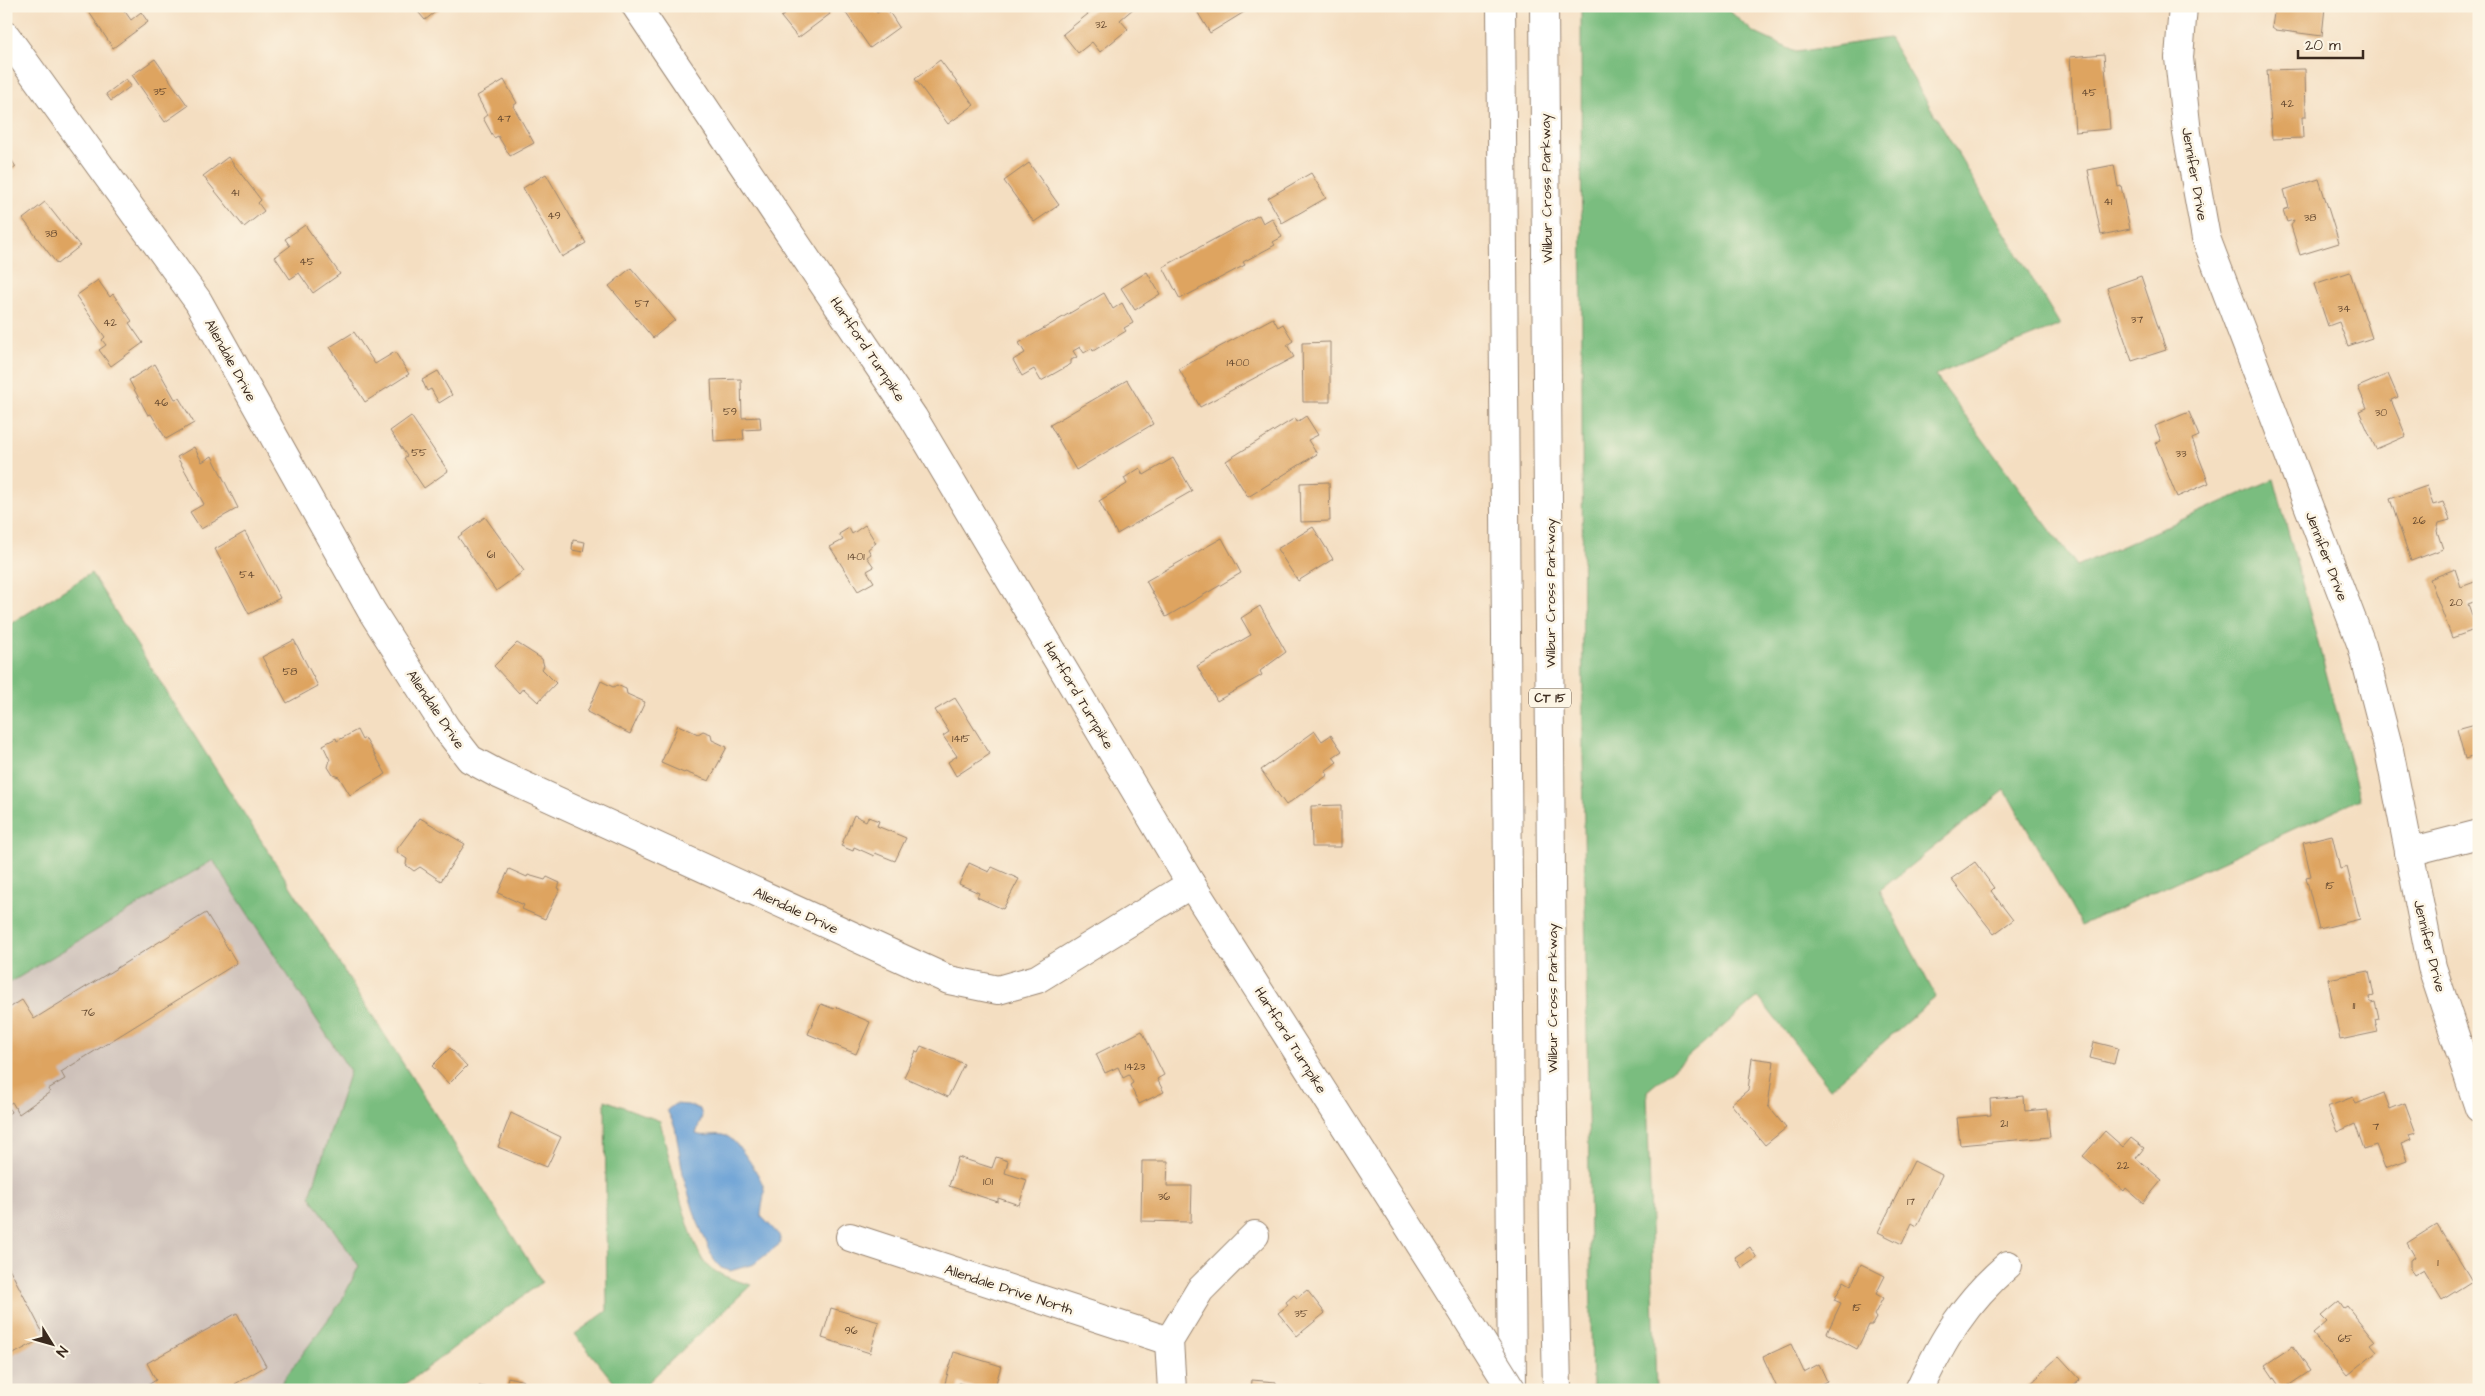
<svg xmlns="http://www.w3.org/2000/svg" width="2485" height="1396" viewBox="0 0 2485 1396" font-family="'Architects Daughter',sans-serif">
  <rect width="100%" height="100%" fill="#fcf5e5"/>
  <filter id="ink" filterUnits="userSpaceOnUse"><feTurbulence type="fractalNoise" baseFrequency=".02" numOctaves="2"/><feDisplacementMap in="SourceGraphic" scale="10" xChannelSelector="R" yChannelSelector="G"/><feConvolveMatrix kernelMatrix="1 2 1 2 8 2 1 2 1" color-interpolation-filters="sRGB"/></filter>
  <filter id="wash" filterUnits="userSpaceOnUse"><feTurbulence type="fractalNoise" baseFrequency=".0096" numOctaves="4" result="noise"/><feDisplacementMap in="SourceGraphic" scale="20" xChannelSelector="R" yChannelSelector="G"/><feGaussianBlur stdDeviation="1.12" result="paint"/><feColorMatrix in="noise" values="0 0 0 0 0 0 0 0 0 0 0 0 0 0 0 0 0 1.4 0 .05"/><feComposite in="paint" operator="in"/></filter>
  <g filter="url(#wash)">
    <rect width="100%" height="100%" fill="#f4dec1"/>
    <path fill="#cec1ba" d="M213 859 350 1071 310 1196 359 1266 341 1302 276 1390H6V985Z"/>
    <g fill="#7abd7f" stroke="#5a744e">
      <path d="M1581 6H1724L1753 32 1796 52 1889 38 2060 325 1935 375 2077 566 2274 479 2360 799 2081 925 2005 790 1880 890 1936 997 1830 1088 1758 997 1647 1091 1656 1390H1592L1583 758Z"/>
      <path d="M91 573 542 1282 397 1390H276L341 1302 359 1266 310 1196 350 1071 213 860 6 985V627Z"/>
      <path d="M605 1100 660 1121C666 1146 691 1250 706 1264 718 1276 735 1280 751 1285L640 1390H620L575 1334 607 1311Z"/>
    </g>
    <path fill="#669fd5" stroke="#50647a" d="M675 1104 688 1105 700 1109 702 1116 696 1134C706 1138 715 1132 726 1136 736 1138 763 1179 764 1189 765 1197 761 1207 761 1216L779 1235 781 1243 754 1264 730 1271 721 1268 714 1260 696 1218 684 1179 675 1127 667 1110Z"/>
    <g id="blocks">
      <g fill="#dea461">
        <path d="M85 6H121L131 20 141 12 148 22 113 48Z"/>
        <path d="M413 6H443L425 20Z"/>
        <path d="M796 6H824L830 14 798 38 781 17Z"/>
        <path d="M841 6H873L877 13 886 7 899 27 870 48Z"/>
        <path d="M1098 6H1132L1134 8 1120 20 1128 29 1100 52 1092 42 1078 53 1063 34Z"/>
        <path d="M1209 6H1254L1210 33 1198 13Z"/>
        <path d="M2275 6 2325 7 2322 36 2276 30 2272 27Z"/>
        <path d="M2104 54 2110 129 2075 132 2070 57Z"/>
        <path d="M155 59 188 106 165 122 132 75Z"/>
        <path d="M940 60 974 105 948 124 915 79Z"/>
        <path d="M2305 69 2306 117H2302L2303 138 2272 139 2267 70Z"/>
        <path d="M126 79 131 86 111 101 106 94Z"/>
        <path d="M504 80 517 103 513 106 534 143 510 156 498 136 494 138 483 118 487 115 477 96Z"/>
        <path d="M6 152 16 167 6 174Z"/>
        <path d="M228 157 261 200 258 203 264 211 244 227 203 176Z"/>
        <path d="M1029 163 1059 205 1034 222 1004 181Z"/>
        <path d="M2114 165 2118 187 2121 186 2130 229 2101 235 2088 170Z"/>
        <path d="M1311 173 1326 198 1282 223 1268 198Z"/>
        <path d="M546 174 586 243 562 257 523 188Z"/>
        <path d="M2319 179 2339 243 2300 255 2291 226 2294 220 2287 222 2283 210 2289 208 2284 190Z"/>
        <path d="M45 202 80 246 57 264 23 219Z"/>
        <path d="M1259 215 1263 223 1272 218 1282 237 1273 242 1275 245 1243 262 1245 265 1180 299 1163 267Z"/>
        <path d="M305 225 340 274 313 293 299 273 290 279 275 257 290 246 285 239Z"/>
        <path d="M631 268 675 320 653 338 609 286Z"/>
        <path d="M1147 272 1160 294 1135 310 1121 288Z"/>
        <path d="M2350 272 2372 338 2348 346 2339 322 2328 326 2314 284Z"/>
        <path d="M2141 276 2166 350 2132 361 2107 288Z"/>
        <path d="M98 280 110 297 113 294 132 321 129 323 143 343 111 366 99 350 106 345 102 340 105 337 76 296Z"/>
        <path d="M1104 293 1113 309 1122 303 1133 323 1124 328 1126 331 1093 351 1092 348 1084 353 1080 347 1073 351 1077 357 1071 360V364L1041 381 1034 369 1022 376 1013 360 1025 353 1019 343Z"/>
        <path d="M1273 318 1278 327 1283 324 1293 341 1287 345 1294 357 1200 407 1179 369Z"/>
        <path d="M354 332 375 364 395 352 409 374 365 402 330 347Z"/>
        <path d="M1330 342V402H1303L1302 343Z"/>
        <path d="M155 364 175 399 179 398 194 423 166 439 151 414 148 415 129 380Z"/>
        <path d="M438 371 452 395 439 403 431 389 427 391 422 380Z"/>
        <path d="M2388 374 2398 397 2391 400 2406 436 2376 449 2359 411 2367 408 2358 387Z"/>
        <path d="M741 379 742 418 760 417 761 429 743 430 744 439 714 441 711 380Z"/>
        <path d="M1127 380 1153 424 1076 470 1050 425Z"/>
        <path d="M2189 412 2199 436 2192 439 2209 483 2177 497 2155 443 2161 441 2155 426Z"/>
        <path d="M411 416 448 471 424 488 404 458 407 456 390 431Z"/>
        <path d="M1306 416 1318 435 1308 440 1317 454 1248 497 1226 461 1295 418 1297 422Z"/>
        <path d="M194 447 202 462 212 456 238 508 201 529 190 512 204 504 177 457Z"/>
        <path d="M1173 458 1192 491 1117 534 1099 501 1127 484 1124 478 1140 468 1144 475Z"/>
        <path d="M1329 482 1330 521 1301 522 1300 483Z"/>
        <path d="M2427 486 2433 505 2443 502 2450 520 2439 523 2437 531 2443 549 2411 561 2390 499Z"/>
        <path d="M485 517 524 571 496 591 458 537Z"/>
        <path d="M865 525 876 543 868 549 871 554 867 557 874 567 867 571 874 582 858 591 830 547 843 540 839 534 849 528 852 534Z"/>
        <path d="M1313 527 1333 559 1298 581 1277 549Z"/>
        <path d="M245 532 280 598 249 614 215 549Z"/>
        <path d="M1222 538 1241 573 1166 617 1146 581Z"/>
        <path d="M573 540 585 542 583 552 572 550Z"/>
        <path d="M2455 569 2461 587 2477 581 2479 600 2468 604 2477 629 2452 638 2430 579Z"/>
        <path d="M1260 606 1286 652 1260 671 1262 675 1217 701 1197 666 1251 635 1241 618Z"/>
        <path d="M294 640 318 686 287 703 262 657Z"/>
        <path d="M517 643 542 659 544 666 542 669 556 683 538 702 523 688 519 693 494 666Z"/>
        <path d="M601 681 613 687 617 685 626 689 627 694 645 702 630 734 587 712Z"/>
        <path d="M955 698 990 754 956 776 948 762 957 756 943 736 949 732 935 710Z"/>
        <path d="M2479 723V755L2465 759 2457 729Z"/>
        <path d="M678 725 698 734 703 731 711 734 712 740 727 747 709 781 685 772 684 773 661 763Z"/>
        <path d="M357 730 362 740 365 738 386 774 350 795 339 777 333 775 328 767 330 760 323 745 336 738 337 741Z"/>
        <path d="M1315 731 1322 741 1331 735 1342 751 1333 757 1337 762 1325 771 1328 775 1286 805 1261 770Z"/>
        <path d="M1341 805V847H1312L1311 806Z"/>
        <path d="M854 815 866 821 868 817 879 821 877 826 906 838 895 861 875 853 874 856 854 847 853 851 841 846Z"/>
        <path d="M420 818 465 844 441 881 420 867 414 871 406 865 407 859 398 853 397 849Z"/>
        <path d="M2332 835 2340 869 2347 867 2360 919 2319 929 2306 877 2311 876 2303 842Z"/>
        <path d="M1975 862 1994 888 1991 891 2013 920 1994 934 1951 879Z"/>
        <path d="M969 863 989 872 992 867 1019 879 1003 909 977 897 979 893 959 884Z"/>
        <path d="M509 869 527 877 528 875 545 880 547 877 560 883 558 888 560 889 545 919 522 909 524 905 498 893Z"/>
        <path d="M206 913 237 963 61 1072 65 1079 48 1089 50 1092 19 1114 12 1102 7 1105 11 1112 6 1115V1010L22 1000 34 1019Z"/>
        <path d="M2369 971 2374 996 2370 997 2371 1003 2375 1002 2379 1019 2375 1020 2378 1032 2340 1040 2328 979Z"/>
        <path d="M821 1004 834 1009 835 1007 870 1022 856 1054 808 1034Z"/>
        <path d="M1142 1031 1164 1075 1157 1079 1164 1092 1139 1104 1130 1085 1133 1083 1129 1075 1123 1078 1118 1067 1105 1073 1096 1054Z"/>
        <path d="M2094 1042 2118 1048 2114 1064 2090 1058Z"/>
        <path d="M921 1046 964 1064 948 1097 904 1077 916 1051 918 1052Z"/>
        <path d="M450 1048 467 1066 449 1084 432 1066Z"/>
        <path d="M1752 1058 1774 1061 1768 1106 1786 1128 1765 1145 1731 1104 1748 1090Z"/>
        <path d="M2384 1093 2390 1109 2405 1103 2416 1133 2409 1135 2411 1140 2401 1144 2407 1160 2385 1168 2376 1145 2364 1149 2355 1124 2337 1132 2327 1107 2353 1097 2356 1104Z"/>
        <path d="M2024 1096 2025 1111 2047 1109 2050 1137 1960 1145 1957 1118 1991 1115 1990 1099Z"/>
        <path d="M511 1113 561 1137 547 1167 498 1147Z"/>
        <path d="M2105 1131 2123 1147 2131 1138 2144 1148 2136 1158 2162 1180 2143 1203 2126 1188 2124 1191 2083 1156Z"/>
        <path d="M958 1157 992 1168 996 1157 1008 1161 1005 1173 1027 1180 1019 1205 998 1198V1202L949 1186Z"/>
        <path d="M1142 1161H1168L1167 1186H1192L1191 1222 1141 1221Z"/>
        <path d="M1914 1161 1942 1175 1917 1226 1912 1223 1902 1244 1878 1232Z"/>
        <path d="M2437 1224 2472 1281 2442 1300 2424 1270 2414 1276 2410 1269V1260L2415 1257 2407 1243Z"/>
        <path d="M1750 1247 1757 1258 1742 1268 1735 1257Z"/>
        <path d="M6 1262 45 1337 6 1358Z"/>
        <path d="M1861 1264 1885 1276 1876 1294 1883 1298 1874 1315 1876 1318 1872 1325H1869L1857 1349 1827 1333 1841 1303 1834 1300 1844 1281 1851 1285Z"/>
        <path d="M1307 1290 1325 1313 1297 1336 1278 1313 1288 1305 1286 1302 1294 1295 1297 1298Z"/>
        <path d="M2339 1301 2344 1308 2347 1306 2375 1341 2371 1344 2377 1351 2347 1375 2313 1334 2327 1322 2321 1316Z"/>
        <path d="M831 1308 879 1322 870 1353 822 1338Z"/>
        <path d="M237 1313 266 1366 235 1384 238 1390H140L156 1380 147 1363Z"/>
        <path d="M1791 1344 1804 1372 1819 1364 1827 1381 1809 1390H1778L1763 1357Z"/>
        <path d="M2293 1346 2310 1371 2282 1390 2265 1365Z"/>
        <path d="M954 1352 1001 1366 994 1390H975L976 1388 959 1383 957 1390H943Z"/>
        <path d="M2059 1356 2080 1379 2068 1390H2023Z"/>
        <path d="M508 1377 524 1381 522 1390H505Z"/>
        <path d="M1252 1380 1276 1382V1390H1251Z"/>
        <path d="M479 1386 494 1389V1390H478Z"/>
      </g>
    </g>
  </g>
  <g filter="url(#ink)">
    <use href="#blocks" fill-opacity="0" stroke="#988470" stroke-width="1"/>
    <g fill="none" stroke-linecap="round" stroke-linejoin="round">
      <g stroke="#988470" stroke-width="30">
        <g id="minor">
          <path d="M2183 6 2179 58 2187 133 2206 238 2362 646 2389 750 2432 967 2479 1108"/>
          <path d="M6 36 198 301 371 610 446 728 470 759 496 773 949 980 998 990 1037 979 1191 884"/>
          <path d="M2409 852 2479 834"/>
          <path d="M850 1237 1169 1341"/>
          <path d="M1172 1390 1169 1341 1200 1290 1255 1235"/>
          <path d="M1919 1390C1943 1339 1965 1302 2008 1265"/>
        </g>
      </g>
      <g stroke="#988470" stroke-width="30">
        <path id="major" d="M636 6 913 417 1191 884 1441 1277"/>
      </g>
      <g stroke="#988470" stroke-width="30">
        <g id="highway">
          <path d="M1501 6 1512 1390"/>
          <path d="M1544 6 1554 1245 1557 1390"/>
        </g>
      </g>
      <use href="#minor" stroke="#fff" stroke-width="28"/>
      <use href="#major" stroke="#fff" stroke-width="28"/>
      <use href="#highway" stroke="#fff" stroke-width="28"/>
      <g stroke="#988470" stroke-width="30" stroke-linecap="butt">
        <path id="major-bridge" d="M1441 1277 1512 1390"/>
      </g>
      <use href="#major-bridge" stroke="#fff" stroke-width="28"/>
    </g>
  </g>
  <g text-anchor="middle" stroke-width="5" stroke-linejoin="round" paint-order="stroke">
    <g font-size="11" fill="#64482f">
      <text x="1101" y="28">32</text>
      <text x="160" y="95">35</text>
      <text x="2089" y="96">45</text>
      <text x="2287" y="107">42</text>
      <text x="504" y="122">47</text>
      <text x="235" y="196">41</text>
      <text x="2108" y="205">41</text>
      <text x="554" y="219">49</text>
      <text x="2310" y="221">38</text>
      <text x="51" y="237">38</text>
      <text x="307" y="265">45</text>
      <text x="642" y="307">57</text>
      <text x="2344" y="312">34</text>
      <text x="2137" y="323">37</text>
      <text x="110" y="326">42</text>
      <text x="1238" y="366">1400</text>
      <text x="161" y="406">46</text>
      <text x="730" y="415">59</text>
      <text x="2381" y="416">30</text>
      <text x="419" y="456">55</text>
      <text x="2181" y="457">33</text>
      <text x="2419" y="524">26</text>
      <text x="491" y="558">61</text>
      <text x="856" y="560">1401</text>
      <text x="247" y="578">54</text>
      <text x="2456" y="606">20</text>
      <text x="290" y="675">58</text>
      <text x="961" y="742">1415</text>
      <text x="2330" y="889">15</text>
      <text x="2354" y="1009">11</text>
      <text x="88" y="1016">76</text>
      <text x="1135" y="1070">1423</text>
      <text x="2004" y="1127">21</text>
      <text x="2376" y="1130">7</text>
      <text x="2123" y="1169">22</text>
      <text x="988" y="1185">101</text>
      <text x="1164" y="1200">36</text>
      <text x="1911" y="1205">17</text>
      <text x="2438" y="1266">1</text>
      <text x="1857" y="1311">15</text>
      <text x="1301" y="1317">35</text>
      <text x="851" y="1334">96</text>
      <text x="2345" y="1342">65</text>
    </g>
    <rect fill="#fcf5e5" stroke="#75675a" stroke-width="1" x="1529" y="688.5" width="42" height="19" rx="4"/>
    <g font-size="12" font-weight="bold" fill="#3b2a1e">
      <text x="1550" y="702">CT 15</text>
    </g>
    <g font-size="14" fill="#3b2a1e" stroke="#fcf5e5">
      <text transform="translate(2195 174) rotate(80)" y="5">Jennifer Drive</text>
      <text transform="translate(1546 188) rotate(-91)" y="5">Wilbur Cross Parkway</text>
      <text transform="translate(868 349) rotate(56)" y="5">Hartford Turnpike</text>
      <text transform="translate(231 360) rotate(61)" y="5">Allendale Drive</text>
      <text transform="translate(2327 556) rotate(69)" y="5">Jennifer Drive</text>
      <text transform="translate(1550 593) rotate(-90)" y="5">Wilbur Cross Parkway</text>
      <text transform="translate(1079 695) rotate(59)" y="5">Hartford Turnpike</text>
      <text transform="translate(436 709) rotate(56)" y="5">Allendale Drive</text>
      <text transform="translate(796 910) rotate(25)" y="5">Allendale Drive</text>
      <text transform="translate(2430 946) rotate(76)" y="5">Jennifer Drive</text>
      <text transform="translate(1552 998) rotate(-90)" y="5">Wilbur Cross Parkway</text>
      <text transform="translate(1291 1040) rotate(58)" y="5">Hartford Turnpike</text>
      <text transform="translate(1009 1289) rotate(18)" y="5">Allendale Drive North</text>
    </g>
  </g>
  <rect width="2485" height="1396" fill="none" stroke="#fcf5e5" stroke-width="25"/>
  <g transform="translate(52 1344) rotate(127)" stroke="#fcf5e5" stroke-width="4" paint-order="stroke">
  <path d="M0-4L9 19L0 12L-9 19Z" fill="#3b2a1e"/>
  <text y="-8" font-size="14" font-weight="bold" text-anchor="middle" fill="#3b2a1e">N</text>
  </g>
  <path d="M2298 50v8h65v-8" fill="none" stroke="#3b2a1e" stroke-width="2.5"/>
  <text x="2305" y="50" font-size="15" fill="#3b2a1e" stroke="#fcf5e5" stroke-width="4" paint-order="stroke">20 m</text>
</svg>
